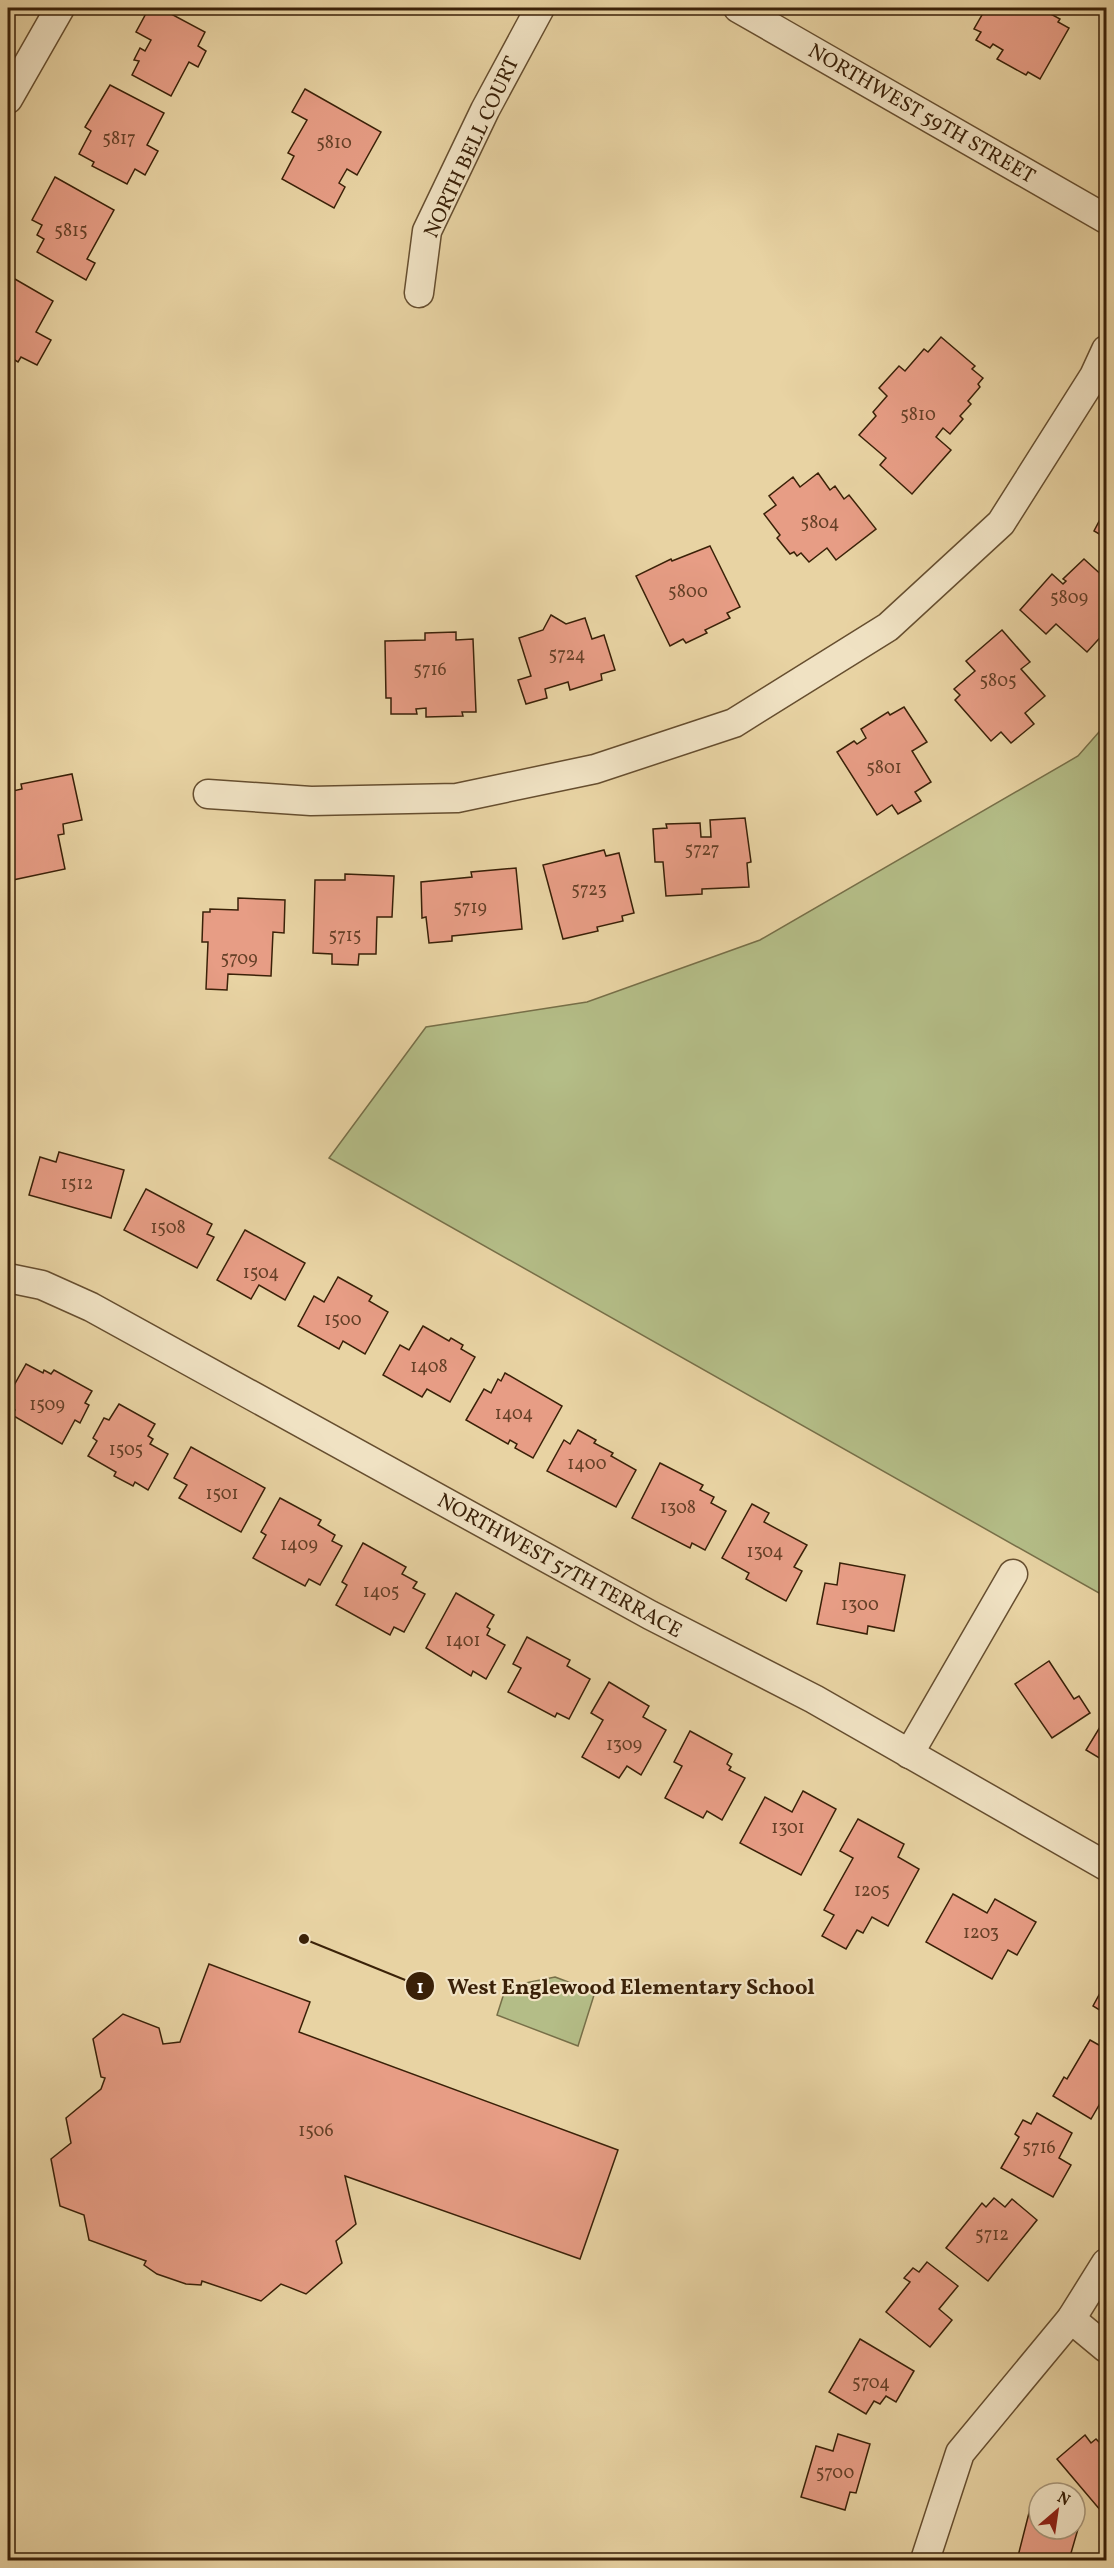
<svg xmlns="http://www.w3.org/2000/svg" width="1114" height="2568" viewBox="0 0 1114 2568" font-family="Vollkorn,serif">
  <rect width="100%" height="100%" fill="#e8d3a3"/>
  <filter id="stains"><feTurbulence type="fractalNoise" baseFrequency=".00333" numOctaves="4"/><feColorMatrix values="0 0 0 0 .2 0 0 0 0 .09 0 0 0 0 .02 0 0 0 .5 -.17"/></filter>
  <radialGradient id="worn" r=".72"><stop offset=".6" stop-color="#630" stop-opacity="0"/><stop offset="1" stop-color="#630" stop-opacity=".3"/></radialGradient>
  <g fill="#b4bd87" stroke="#776f48" stroke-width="1.5">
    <path d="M1106 724V1597L329 1158 426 1027 587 1002 760 940 1078 756Z"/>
    <path d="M555 1977 595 1992 578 2046 497 2015 506 1987Z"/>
  </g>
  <g fill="#e79d85" stroke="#3a2108" stroke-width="1.5">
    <path d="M149 8H160L205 32 198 46 206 51 198 67 189 62 171 96 132 75 139 61 134 60 140 48 145 51 151 40 136 32Z"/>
    <path d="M986 8H1040L1060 19 1058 22 1069 28 1040 79 1028 72 1026 75 997 59 1003 50 993 44 990 48 976 40 981 32 974 29Z"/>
    <path d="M110 85 164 113 147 145 158 151 145 175 135 169 127 184 92 166 94 162 79 154 91 131 85 127Z"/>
    <path d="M305 89 381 132 357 175 347 169 339 183 345 187 334 208 282 179 294 156 288 153 307 120 292 112Z"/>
    <path d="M55 177 114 210 87 259 95 263 86 280 37 252 44 239 37 235 42 225 32 220Z"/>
    <path d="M8 275 53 301 36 332 51 340 37 365 21 357 18 362 8 356Z"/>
    <path d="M941 337 975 366 972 369 983 378 978 384 980 387 968 401 971 404 960 416 963 419 950 434 943 428 936 437 951 450 912 494 880 465 886 458 859 435 876 416 873 412 887 396 879 388 899 366 905 371 924 349 928 352Z"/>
    <path d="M818 473 830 490 835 486 844 499 849 495 876 529 836 560 827 548 809 562 801 553 797 556 794 552 790 554 777 538 780 535 764 514 776 505 769 496 793 477 800 487Z"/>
    <path d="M1106 508V538L1094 531Z"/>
    <path d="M710 546 740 607 727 613 730 618 705 630 707 633 686 643 683 639 670 646 636 576 671 559 672 561Z"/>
    <path d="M1084 559 1106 579V631L1087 652 1056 624 1046 634 1020 610 1052 574 1063 584 1066 581 1063 579Z"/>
    <path d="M551 615 566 624 585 618 592 639 604 635 615 670 601 674 602 680 570 690 568 682 545 689 547 698 526 704 518 680 531 676 519 638 543 630Z"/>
    <path d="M1002 630 1030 662 1021 669 1045 696 1025 713 1034 724 1011 743 1001 732 991 741 955 700 960 695 954 689 975 671 966 661Z"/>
    <path d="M456 632V640L473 639 476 712H462L463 716 426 717V708L416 709 417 714H391V698H386L385 641 425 640V633Z"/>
    <path d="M904 707 927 742 912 751 931 782 915 792 921 801 898 814 892 805 877 815 837 752 854 741 857 744 866 738 861 729 888 712 890 715Z"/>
    <path d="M72 774 82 820 63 824 64 834 58 835 65 869 8 881V792L22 789 21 784Z"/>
    <path d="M745 818 751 862 747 863 749 887 702 889V894L666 896 663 862H655L653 829 667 828 666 824 700 823 701 837H711L710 820Z"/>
    <path d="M604 850 606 856 619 853 634 913 622 916 623 921 597 927 598 931 563 939 543 865Z"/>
    <path d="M516 868 522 929 452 936V941L429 943 426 917 422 918 421 882 472 877 471 872Z"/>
    <path d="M345 874 394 876 392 917H377L376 954H359L358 965 332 964V954L313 953 315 880H345Z"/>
    <path d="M238 898 285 900 284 933 273 932 271 976 228 974 227 990 206 989 208 942H202L203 912H210V909L238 910Z"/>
    <path d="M59 1152 124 1170 111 1218 29 1195 40 1157 56 1162Z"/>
    <path d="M146 1189 212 1224 207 1234 214 1237 197 1268 124 1230Z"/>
    <path d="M245 1230 305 1263 285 1300 259 1285 251 1299 217 1280Z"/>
    <path d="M338 1277 372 1296 369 1301 388 1312 365 1354 343 1341 339 1349 298 1326 314 1296 324 1302Z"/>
    <path d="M423 1326 449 1341 451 1338 463 1345 461 1349 475 1357 450 1402 427 1389 422 1397 383 1375 400 1345 409 1350Z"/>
    <path d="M26 1364 43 1373 44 1370 51 1374 54 1370 92 1391 85 1403 89 1405 80 1423 75 1420 62 1444 12 1415 15 1410 8 1405V1396Z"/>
    <path d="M505 1373 562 1406 533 1458 515 1448 517 1444 510 1440 508 1444 466 1420 484 1389 491 1393 498 1379 501 1381Z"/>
    <path d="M119 1404 155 1424 148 1436 153 1439 150 1444 168 1454 148 1490 135 1482 133 1486 114 1476 116 1472 88 1456 97 1441 93 1438 104 1418 109 1420Z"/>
    <path d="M578 1430 596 1440 594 1443 613 1453 611 1456 636 1470 616 1507 547 1471 564 1440 570 1444Z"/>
    <path d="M191 1447 265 1488 241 1532 179 1498 187 1485 174 1478Z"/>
    <path d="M660 1463 703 1485 700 1490 714 1497 711 1503 726 1511 705 1550 692 1543 690 1548 632 1518Z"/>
    <path d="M280 1498 321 1520 318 1525 335 1535 332 1541 342 1546 320 1585 309 1579 305 1586 253 1558 266 1535 261 1532Z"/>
    <path d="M752 1504 769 1513 764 1522 807 1545 794 1567 802 1571 786 1601 746 1579 749 1573 722 1558Z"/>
    <path d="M363 1543 406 1567 402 1574 417 1582 413 1588 425 1594 404 1632 394 1627 390 1635 336 1605 347 1585 342 1582Z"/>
    <path d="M840 1563 905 1575 894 1631 868 1626 867 1634 817 1624 825 1583 837 1585Z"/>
    <path d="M456 1593 494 1615 487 1627 490 1629 487 1635 505 1645 486 1679 473 1671 471 1676 426 1648Z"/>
    <path d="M527 1637 570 1660 567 1666 590 1679 569 1719 557 1713 555 1717 508 1692 521 1668 513 1664Z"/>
    <path d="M1049 1661 1074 1699 1079 1696 1090 1713 1052 1738 1015 1684Z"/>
    <path d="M609 1682 649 1706 643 1717 666 1730 641 1775 627 1766 619 1778 582 1757 603 1720 591 1713Z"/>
    <path d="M1103 1722 1106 1724V1762L1086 1750Z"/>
    <path d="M690 1731 732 1754 727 1764 731 1767 729 1770 745 1778 722 1820 707 1811 703 1818 665 1798 682 1766 674 1762Z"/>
    <path d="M803 1791 836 1809 801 1875 740 1843 765 1797 792 1812Z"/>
    <path d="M858 1819 904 1844 898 1857 919 1869 888 1926 872 1917 863 1933 857 1930 846 1949 822 1936 834 1915 824 1910 853 1858 840 1851Z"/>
    <path d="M953 1894 987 1913 995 1899 1036 1922 1017 1955 1008 1950 992 1979 926 1942Z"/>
    <path d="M209 1964 310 2002 299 2032 618 2150 580 2259 345 2176 356 2224 336 2241 342 2263 306 2294 281 2284 261 2301 202 2281 201 2285 186 2284 157 2274 144 2265 146 2261 89 2240 84 2215 60 2206 51 2159 71 2143 66 2118 101 2089 105 2078 101 2077 93 2039 123 2014 159 2028 163 2044 180 2042Z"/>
    <path d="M1106 1982V2014L1093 2006Z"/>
    <path d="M1090 2040 1106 2049V2093L1091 2119 1053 2096 1064 2077 1067 2079Z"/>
    <path d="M1037 2113 1072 2133 1059 2158 1071 2165 1053 2197 1001 2168 1019 2137 1015 2134 1023 2120 1031 2124Z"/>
    <path d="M994 2198 1005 2207 1012 2199 1037 2220 988 2281 946 2248 982 2203 986 2207Z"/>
    <path d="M927 2262 958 2286 939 2309 952 2320 930 2347 886 2312 910 2282 904 2278 913 2268 919 2272Z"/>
    <path d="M860 2339 914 2371 896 2402 886 2396 880 2404 874 2401 866 2414 829 2392Z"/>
    <path d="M838 2434 870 2444 856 2493 850 2492 845 2510 801 2497 816 2446 833 2451Z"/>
    <path d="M1085 2435 1091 2443 1096 2439 1100 2443 1106 2437V2507L1101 2511 1057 2459Z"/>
    <path d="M1030 2509 1039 2511V2529H1075V2521L1080 2522 1069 2560H1017Z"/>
  </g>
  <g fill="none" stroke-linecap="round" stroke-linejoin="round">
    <g stroke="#664e2f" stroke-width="31">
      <g id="street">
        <path d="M738 8 1106 219"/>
        <path d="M8 99 60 8"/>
        <path d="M419 293 427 231 485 110 540 8"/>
        <path d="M208 794 311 801 457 798 595 769 734 723 888 627 1001 523 1094 376 1106 350"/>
        <path d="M8 1278 42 1285 91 1307 650 1615 814 1699 1106 1866"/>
        <path d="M909 1754 1013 1574"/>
        <path d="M1071 2319 1106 2348"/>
        <path d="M925 2560 960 2453 1071 2319 1106 2263"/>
      </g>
    </g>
    <use href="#street" stroke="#f0e2c3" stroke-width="28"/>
  </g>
  <g text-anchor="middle" stroke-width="4.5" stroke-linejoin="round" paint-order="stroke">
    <g font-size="18" fill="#654027">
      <text x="119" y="144">5817</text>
      <text x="334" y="148">5810</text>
      <text x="71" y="236">5815</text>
      <text x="918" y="420">5810</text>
      <text x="820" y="528">5804</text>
      <text x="688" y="597">5800</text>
      <text x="1069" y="603">5809</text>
      <text x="567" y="660">5724</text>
      <text x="430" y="675">5716</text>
      <text x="998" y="686">5805</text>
      <text x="884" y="773">5801</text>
      <text x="702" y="855">5727</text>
      <text x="589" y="895">5723</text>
      <text x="470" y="913">5719</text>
      <text x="345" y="941">5715</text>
      <text x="239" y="964">5709</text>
      <text x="77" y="1189">1512</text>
      <text x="168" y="1233">1508</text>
      <text x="261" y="1278">1504</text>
      <text x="343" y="1325">1500</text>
      <text x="429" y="1372">1408</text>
      <text x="47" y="1410">1509</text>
      <text x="514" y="1419">1404</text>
      <text x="126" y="1455">1505</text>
      <text x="587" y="1469">1400</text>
      <text x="222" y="1499">1501</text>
      <text x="678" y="1513">1308</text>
      <text x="299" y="1550">1409</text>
      <text x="765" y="1557">1304</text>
      <text x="381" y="1597">1405</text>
      <text x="860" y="1610">1300</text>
      <text x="463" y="1646">1401</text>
      <text x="624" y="1750">1309</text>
      <text x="788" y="1833">1301</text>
      <text x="872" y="1896">1205</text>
      <text x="981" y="1938">1203</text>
      <text x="316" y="2136">1506</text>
      <text x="1039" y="2153">5716</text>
      <text x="992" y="2240">5712</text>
      <text x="871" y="2388">5704</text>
      <text x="835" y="2478">5700</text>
    </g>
    <g font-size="21" fill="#3a2108" stroke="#f0e2c3">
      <text transform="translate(922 113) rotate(30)" y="7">NORTHWEST 59TH STREET</text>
      <text transform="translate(471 147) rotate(-65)" y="7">NORTH BELL COURT</text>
      <text transform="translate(560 1565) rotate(29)" y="7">NORTHWEST 57TH TERRACE</text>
    </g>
  </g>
  <path fill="none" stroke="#3a2108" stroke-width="2" d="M304 1939L420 1986"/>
  <g fill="#3a2108" stroke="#f0e2c3" stroke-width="2">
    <circle cx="304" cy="1939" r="6"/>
    <circle cx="420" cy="1986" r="15"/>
  </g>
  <g font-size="18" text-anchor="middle" font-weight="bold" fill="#fff">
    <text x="420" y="1993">1</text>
  </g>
  <g font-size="22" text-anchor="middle" font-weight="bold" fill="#3a2108" stroke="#f0e2c3" stroke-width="4.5" stroke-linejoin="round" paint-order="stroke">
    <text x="631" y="1994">West Englewood Elementary School</text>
  </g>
  <rect width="1114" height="2568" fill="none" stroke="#e8d3a3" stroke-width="30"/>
  <rect x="9" y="9" width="1096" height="2550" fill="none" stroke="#3a2108" stroke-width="3"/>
  <rect x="15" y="15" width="1084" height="2538" fill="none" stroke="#3a2108" stroke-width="1.5"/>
  <g transform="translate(1057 2511) rotate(29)"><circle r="28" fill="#f0e2c3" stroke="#a79578" stroke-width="1.5"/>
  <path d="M0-4.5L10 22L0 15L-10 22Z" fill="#8f2418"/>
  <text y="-9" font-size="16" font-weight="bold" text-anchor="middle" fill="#3a2108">N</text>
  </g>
  <rect width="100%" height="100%" filter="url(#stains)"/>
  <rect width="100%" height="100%" fill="url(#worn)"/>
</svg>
